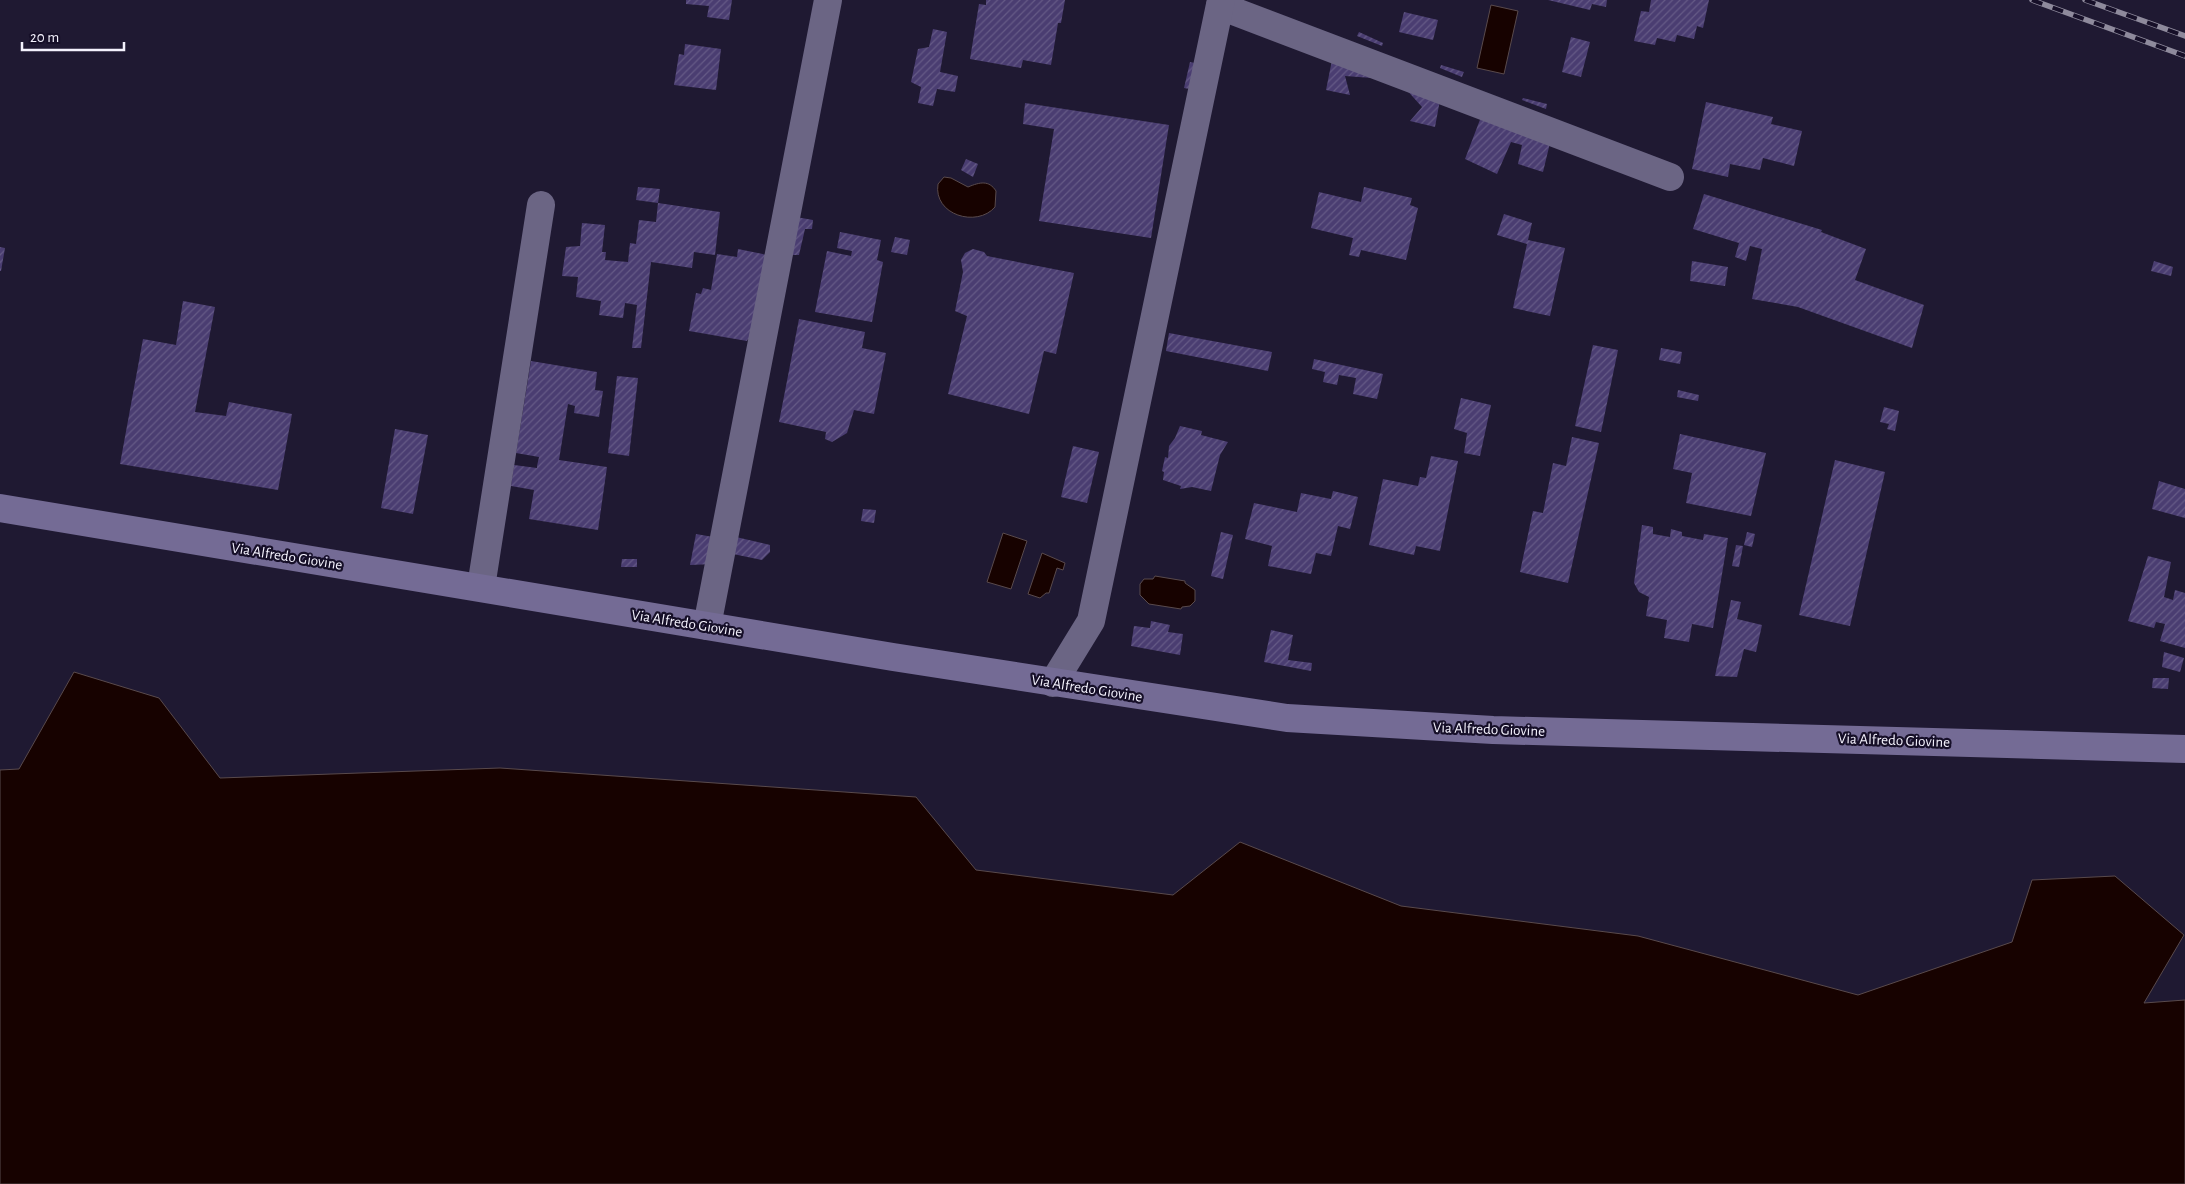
<svg xmlns="http://www.w3.org/2000/svg" width="2185" height="1184" viewBox="0 0 2185 1184" font-family="'Alegreya Sans',sans-serif">
  <defs>
    <pattern id="building-hatch" width="6" height="6" patternUnits="userSpaceOnUse" patternTransform="scale(1.25)"><rect width="6" height="6" fill="#4a3d71"/><path d="M-1 1l2-2M0 6l6-6M5 7l2-2" fill="none" stroke="#655a86"/></pattern>
  </defs>
  <rect width="100%" height="100%" fill="#1f1932"/>
  <g fill="#170200" stroke="#594a4c">
    <path d="M1491 5 1518 11 1504 74 1477 68Z"/>
    <path d="M944 177 951 178 968 187C980 182 989 180 996 191L995 207C977 228 933 215 938 184Z"/>
    <path d="M1003 533 1027 541 1011 589 987 582Z"/>
    <path d="M1042 553 1065 563 1063 570 1057 568 1049 593H1046L1040 598 1028 594Z"/>
    <path d="M1155 576 1185 581V583L1195 590V601L1190 606 1182 607 1181 609 1149 604 1140 595V584L1144 579H1153Z"/>
    <path d="M74 672 159 698 220 778 500 768 916 797 976 870 1173 895 1240 842 1401 906 1638 936 1858 995 2012 942 2032 880 2115 876 2184 935 2144 1003 2185 1000V1184H0V770L19 769Z"/>
  </g>
  <g fill="url(#building-hatch)">
    <path d="M686 0H732L729 20 707 17 709 6 686 4Z"/>
    <path d="M986 0H1065L1061 23H1058L1051 65 1023 60 1021 68 970 59 979 4 986 5Z"/>
    <path d="M1548 0H1607L1606 7 1592 4 1590 10Z"/>
    <path d="M1651 0H1709L1703 28 1697 26 1694 39 1677 35 1675 42 1657 38 1655 45 1634 41 1641 11 1649 12Z"/>
    <path d="M1404 12 1438 20 1433 40 1399 32Z"/>
    <path d="M933 29 947 32 940 72 958 76 955 92 937 89 933 106 918 103 921 87 911 82 918 49 929 47Z"/>
    <path d="M1359 32 1383 43 1382 46 1357 36Z"/>
    <path d="M1571 37 1590 42 1581 77 1562 72Z"/>
    <path d="M685 44 721 49 716 90 674 85 679 54 684 55Z"/>
    <path d="M1332 60 1372 78 1345 76 1350 95 1326 90Z"/>
    <path d="M1190 62 1195 63V90L1184 88Z"/>
    <path d="M1441 65 1464 72 1463 74 1462 77 1440 68Z"/>
    <path d="M1404 87 1440 100 1435 127 1410 121 1422 107Z"/>
    <path d="M1523 98 1547 104 1546 109 1522 100Z"/>
    <path d="M1706 102 1773 117 1771 124 1802 131 1794 166 1763 158 1760 170 1730 164 1728 177 1692 169Z"/>
    <path d="M1025 103 1169 125 1151 238 1039 221 1054 129 1023 124Z"/>
    <path d="M1481 117 1550 143 1543 172 1518 164 1522 145 1511 142 1497 174 1465 159Z"/>
    <path d="M966 159 978 164 973 177 961 170Z"/>
    <path d="M638 187 660 189 658 203 720 212 715 255 694 252 692 268 651 262 641 348H632L637 305 625 303 623 318 599 315 601 301 576 297 578 277 562 276 566 247 580 246 582 223 605 225 602 252H606L605 260 628 262 630 243 636 244 639 220 656 222 658 203 636 200Z"/>
    <path d="M1364 187 1412 198 1410 205 1418 208 1406 260 1361 250 1359 257 1349 255 1353 238 1311 228 1319 192 1361 202Z"/>
    <path d="M1704 194 1822 230 1821 232 1866 249 1855 280 1924 305 1912 348 1798 307 1752 299 1762 249 1750 246 1746 261 1735 257 1739 243 1693 229Z"/>
    <path d="M1504 214 1532 223 1528 240 1565 248 1550 316 1513 308 1527 244 1497 235Z"/>
    <path d="M796 217 813 220 812 229H805L799 255H792Z"/>
    <path d="M840 232 881 240 877 260 883 262 872 322 815 312 827 251 851 256 852 251 837 248Z"/>
    <path d="M895 237 910 240 907 255 891 252Z"/>
    <path d="M0 247 5 248 1 271H0Z"/>
    <path d="M738 249 772 256 757 341 748 339 747 341 689 331 696 293 701 294 703 288 711 290 717 254 737 257Z"/>
    <path d="M973 249 984 252 987 256 1074 273 1056 354 1044 351 1029 414 948 394 967 316 955 311 963 272 961 260 965 253Z"/>
    <path d="M1692 261 1728 267 1725 286 1690 281Z"/>
    <path d="M2154 261 2173 267 2171 276 2151 271Z"/>
    <path d="M183 301 215 307 195 412 226 416 229 402 292 414 278 490 120 464 143 339 176 345Z"/>
    <path d="M799 319 865 332 862 348 886 353 874 414 854 410 847 433 832 442 825 439 826 432 779 422Z"/>
    <path d="M1169 333 1272 352 1268 371 1166 351Z"/>
    <path d="M1593 345 1618 350 1601 432 1575 426Z"/>
    <path d="M1661 348 1682 352 1680 364 1659 360Z"/>
    <path d="M1314 359 1383 374 1377 399 1353 394 1356 378 1339 375 1337 385 1323 382 1325 372 1312 369Z"/>
    <path d="M531 361 597 372 595 390 603 391 599 417 574 413 575 406 568 404 559 460 607 467 598 530 529 519 534 490 511 486 514 465 537 468V466L539 457 516 453Z"/>
    <path d="M617 376 638 378 629 456 608 453Z"/>
    <path d="M1678 390 1699 395 1698 401 1677 397Z"/>
    <path d="M1461 398 1491 405 1480 456 1464 453 1467 433 1454 429Z"/>
    <path d="M1884 407 1899 411 1895 431 1887 429 1889 424 1880 422Z"/>
    <path d="M1180 426 1202 431 1201 435 1228 442 1220 455 1211 491 1192 487 1180 489 1181 486 1163 480 1164 472 1162 471 1165 457 1168 458 1169 446 1175 438Z"/>
    <path d="M395 429 428 435 413 514 381 508Z"/>
    <path d="M1680 434 1766 453 1751 516 1686 503 1692 473 1673 469Z"/>
    <path d="M1572 437 1599 443 1568 583 1520 572 1533 511 1543 513 1553 463 1566 466Z"/>
    <path d="M1073 446 1099 452 1087 503 1061 497Z"/>
    <path d="M1431 456 1458 461 1440 551 1416 546 1414 555 1369 545 1383 479 1418 486 1420 477 1426 478Z"/>
    <path d="M1835 460 1885 472 1850 626 1799 615Z"/>
    <path d="M2159 481 2185 489V518L2152 509Z"/>
    <path d="M1333 491 1358 497 1350 529 1338 526 1331 556 1316 553 1311 574 1268 566 1272 546 1245 539 1254 503 1297 512 1301 493 1331 499Z"/>
    <path d="M863 509 876 510 874 523 861 521Z"/>
    <path d="M1642 525 1653 527V534L1670 537 1671 529 1682 532V536L1703 540 1704 534 1728 538 1713 628 1692 624 1689 642 1664 638 1667 620 1646 616 1649 597 1639 592 1634 583Z"/>
    <path d="M1221 532 1233 535 1223 579 1211 576Z"/>
    <path d="M1747 532 1755 534 1752 547 1744 545Z"/>
    <path d="M696 534 719 538 714 564 690 565Z"/>
    <path d="M736 537 770 545V552L762 560 733 554Z"/>
    <path d="M1736 545 1743 546 1739 567 1732 566Z"/>
    <path d="M2148 556 2171 562 2164 597 2173 600 2175 590 2185 593V648L2160 641 2165 624 2156 622 2154 628 2128 621Z"/>
    <path d="M622 559H637V567H621Z"/>
    <path d="M1731 600 1741 602 1737 619 1762 625 1756 652 1744 649 1737 677 1715 676Z"/>
    <path d="M1151 621 1170 625 1168 632 1183 634 1180 655 1131 646 1134 626 1150 628Z"/>
    <path d="M1271 630 1293 635 1288 660 1312 663 1311 671 1264 662Z"/>
    <path d="M2164 652 2184 658 2180 672 2162 667Z"/>
    <path d="M2153 678H2169L2168 689 2152 688Z"/>
  </g>
  <g fill="none" stroke-linecap="round" stroke-linejoin="round">
    <g stroke="#6b6584" stroke-width="28">
      <path d="M1220 6 1670 177"/>
      <path d="M481 587 541 205"/>
      <path d="M707 626 828 0"/>
      <path d="M1053 683 1091 621 1221 0"/>
    </g>
    <path stroke="#746b95" stroke-width="28" d="M0 508 893 657 1287 718 1493 730 2185 749"/>
    <g stroke="#8e8a9c" stroke-width="5.5">
      <g id="rail">
        <path d="M2032 0 2185 56"/>
        <path d="M2085 0 2185 36"/>
      </g>
    </g>
    <use href="#rail" stroke="#160f28" stroke-width="4" stroke-dasharray="11" stroke-linecap="butt"/>
  </g>
  <g text-anchor="middle" stroke-width="4.5" stroke-linejoin="round" paint-order="stroke">
    <g font-size="15" fill="#f4f2fd" stroke="#160f28">
      <text transform="translate(287 556) rotate(9)" y="5">Via Alfredo Giovine</text>
      <text transform="translate(687 623) rotate(9)" y="5">Via Alfredo Giovine</text>
      <text transform="translate(1087 688) rotate(9)" y="5">Via Alfredo Giovine</text>
      <text transform="translate(1489 729) rotate(2)" y="5">Via Alfredo Giovine</text>
      <text transform="translate(1894 740) rotate(2)" y="5">Via Alfredo Giovine</text>
    </g>
  </g>
  <path d="M22 42v8h102v-8" fill="none" stroke="#f4f2fd" stroke-width="2.5"/>
  <text x="30" y="42" font-size="15" fill="#f4f2fd" stroke="#160f28" stroke-width="4" paint-order="stroke">20 m</text>
</svg>
